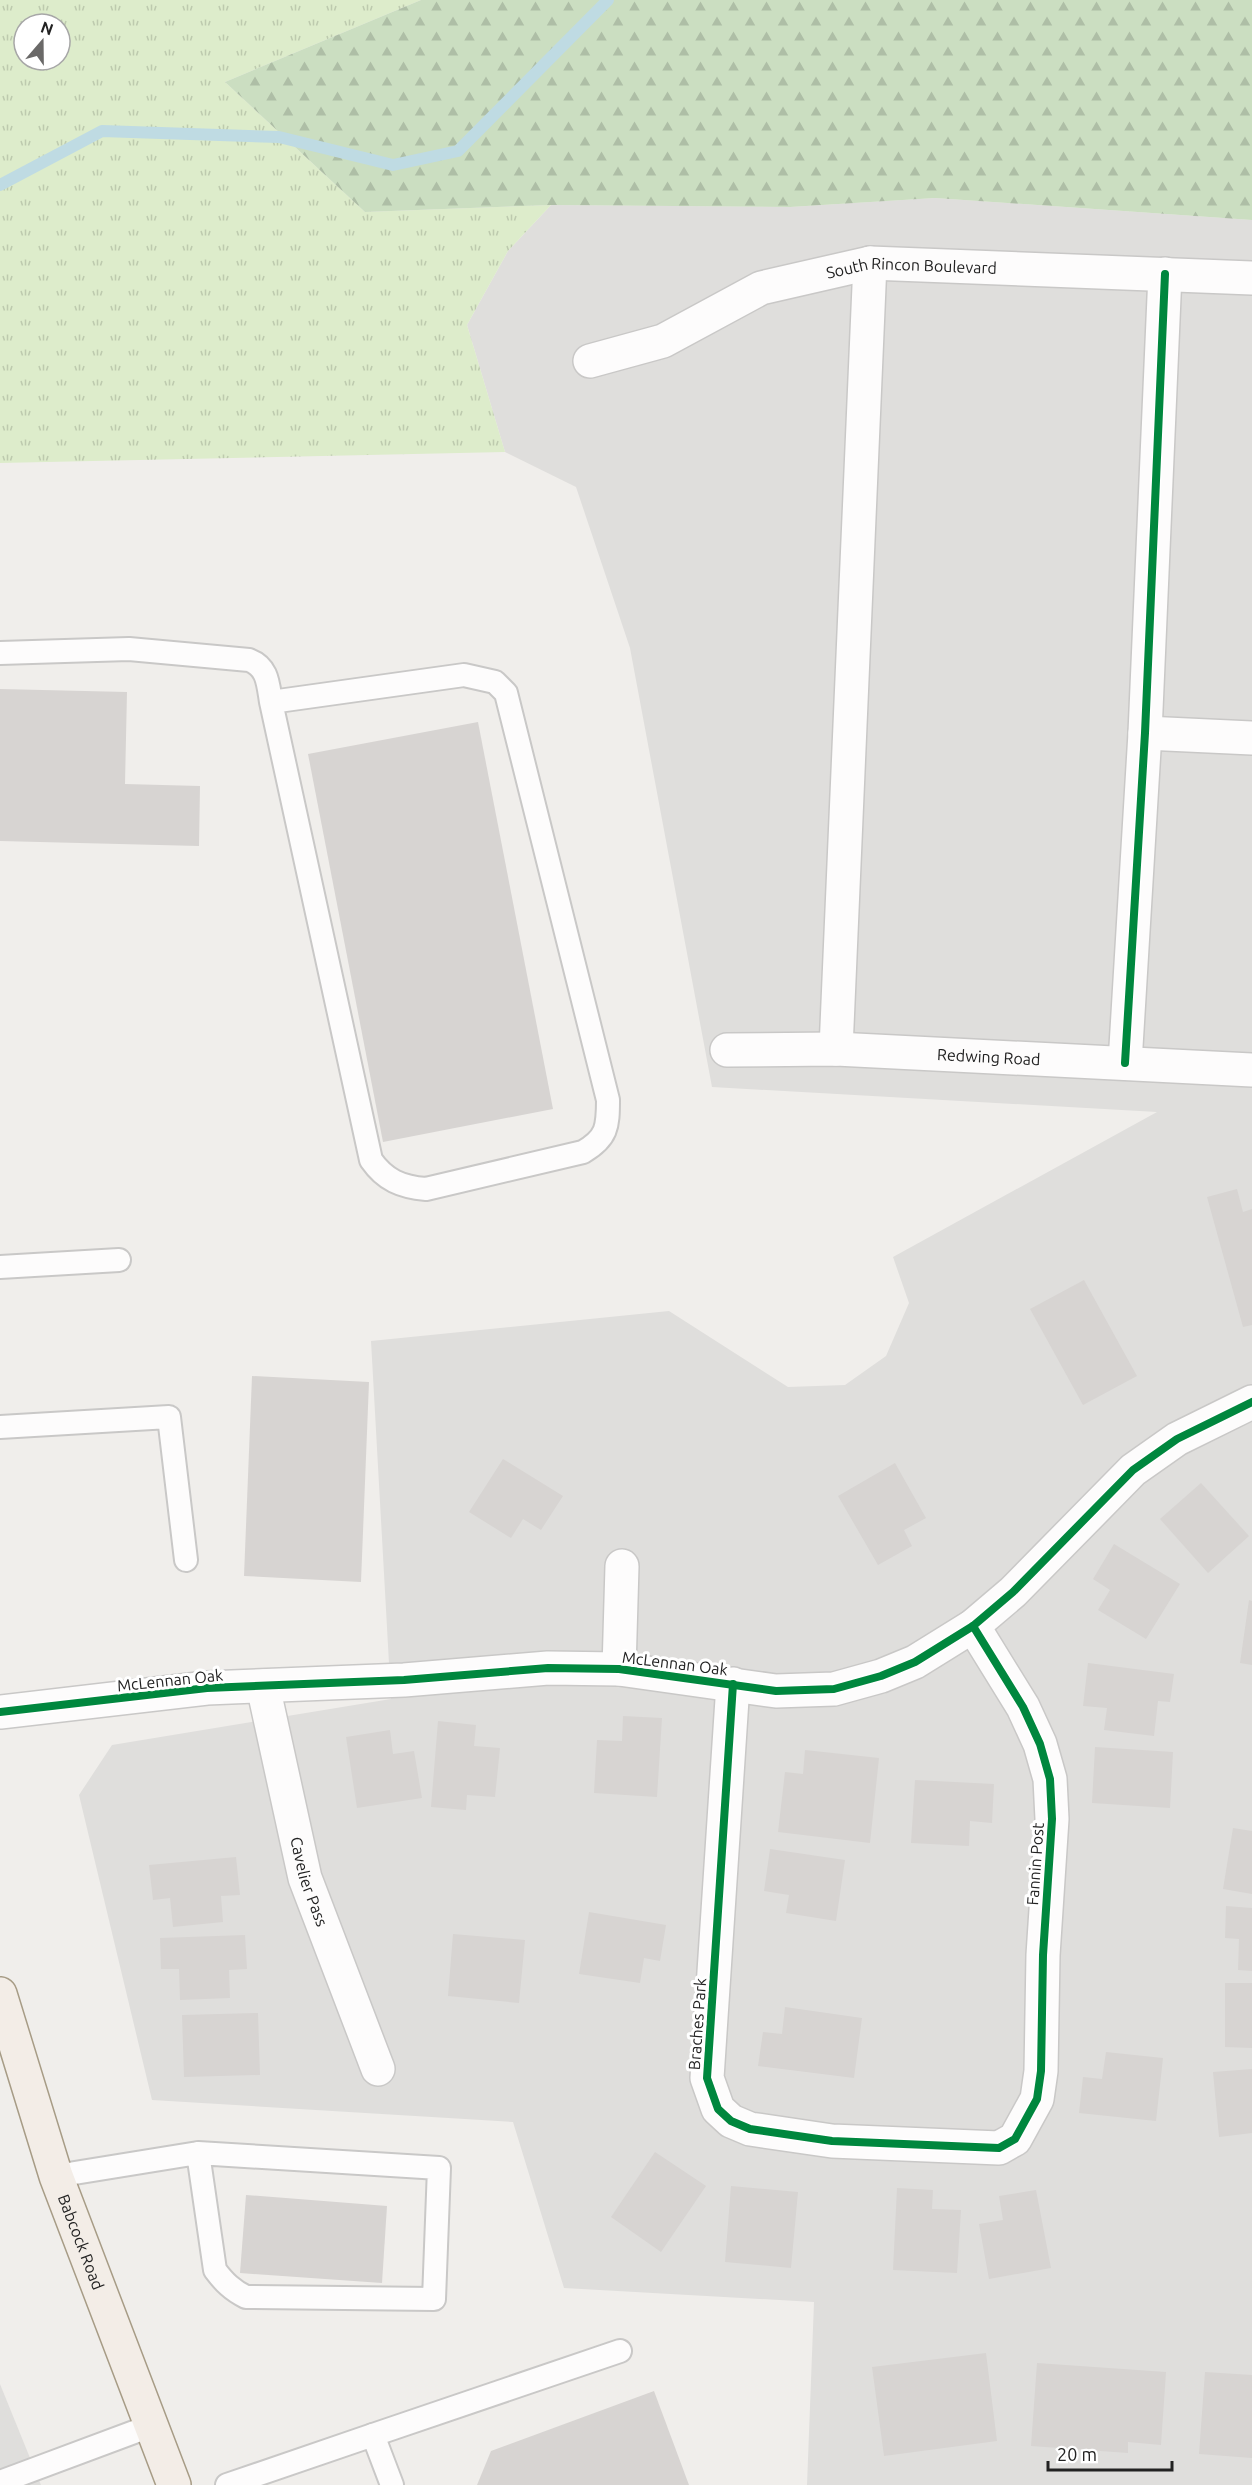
<svg xmlns="http://www.w3.org/2000/svg" width="1252" height="2485" viewBox="0 0 1252 2485" font-family="Ubuntu,sans-serif">
  <defs>
    <pattern id="grass-tufts" width="24" height="20" patternUnits="userSpaceOnUse" patternTransform="scale(1.5)"><rect width="24" height="20" fill="#ddeccb"/><path d="M3 7l-1-3M5 7V3M7 7l1-3M15 17l-1-3M17 17v-4M19 17l1-3" fill="none" stroke="#bdcaae"/></pattern>
    <pattern id="forest-firs" width="22" height="20" patternUnits="userSpaceOnUse" patternTransform="scale(1.5)"><rect width="22" height="20" fill="#cbdec1"/><path d="M5 1l3.5 6h-7zM16 11l3.5 6h-7z" fill="#aebea6"/></pattern>
  </defs>
  <rect width="100%" height="100%" fill="#f0eeeb"/>
  <g fill="#dfdedc">
    <path d="M935 198 1252 220V2485H807L814 2302 564 2288 513 2122 152 2100 79 1795 112 1745 391 1699 371 1341 669 1311 788 1387 845 1385 886 1356 909 1303 893 1257 1157 1112 712 1087 630 648 576 487 505 452 467 325 508 251 551 205 790 207Z"/>
    <path d="M0 2384 41 2485H0Z"/>
  </g>
  <path fill="url(#grass-tufts)" fill-rule="evenodd" d="M0 0H421L225 82 365 212 551 205 508 251 467 325 505 452 0 463ZM24 24H60V60H24Z"/>
  <path fill="url(#forest-firs)" d="M421 0H1252V220L935 198 790 207 551 205 365 212 225 82Z"/>
  <g fill="none" stroke-linecap="round" stroke-linejoin="round">
    <path stroke="#bfdbe3" stroke-width="12" d="M0 185 102 131 279 137 393 165 458 151 608 0"/>
  </g>
  <g fill="#d7d4d2">
    <path d="M0 689 127 692 125 784 200 786 199 846 0 841Z"/>
    <path d="M478 722 553 1109 383 1142 308 754Z"/>
    <path d="M1237 1189 1243 1212 1252 1209V1325L1243 1327 1207 1197Z"/>
    <path d="M1084 1280 1137 1376 1083 1405 1030 1309Z"/>
    <path d="M252 1376 369 1382 361 1582 244 1576Z"/>
    <path d="M503 1459 563 1496 541 1530 523 1519 511 1538 469 1512Z"/>
    <path d="M895 1463 926 1518 904 1530 912 1546 878 1565 838 1496Z"/>
    <path d="M1201 1483 1249 1536 1208 1573 1160 1519Z"/>
    <path d="M1114 1544 1180 1584 1146 1639 1098 1610 1110 1590 1093 1579Z"/>
    <path d="M1249 1600 1252 1601V1665L1240 1663Z"/>
    <path d="M1088 1663 1174 1674 1170 1702 1158 1701 1154 1736 1104 1730 1107 1708 1083 1706Z"/>
    <path d="M623 1716 662 1718 657 1797 594 1793 597 1740 622 1741Z"/>
    <path d="M438 1721 476 1725 474 1746 500 1748 495 1797 467 1795 466 1810 431 1807Z"/>
    <path d="M390 1730 393 1754 414 1751 422 1798 357 1808 346 1737Z"/>
    <path d="M1095 1747 1173 1752 1170 1808 1092 1803Z"/>
    <path d="M805 1750 879 1758 870 1843 778 1832 785 1772 803 1774Z"/>
    <path d="M915 1780 994 1784 992 1823 970 1821 969 1846 911 1843Z"/>
    <path d="M1233 1828 1252 1831V1894L1223 1889Z"/>
    <path d="M770 1849 845 1860 836 1921 786 1913 789 1895 764 1891Z"/>
    <path d="M236 1857 240 1895 221 1896 223 1922 173 1927 170 1898 153 1900 149 1865Z"/>
    <path d="M1226 1906 1252 1908V1971L1238 1970 1239 1939 1225 1938Z"/>
    <path d="M589 1912 666 1925 660 1961 644 1958 640 1983 579 1974Z"/>
    <path d="M453 1934 525 1940 519 2003 448 1996Z"/>
    <path d="M245 1935 247 1969 229 1970 230 1998 180 2000 179 1969H161L160 1938Z"/>
    <path d="M1225 1983H1252V2048L1225 2047Z"/>
    <path d="M785 2007 862 2018 854 2078 758 2066 763 2032 782 2034Z"/>
    <path d="M258 2013 260 2075 184 2077 182 2015Z"/>
    <path d="M1106 2052 1163 2058 1156 2121 1079 2113 1083 2077 1102 2079Z"/>
    <path d="M1252 2069V2133L1219 2137 1213 2072Z"/>
    <path d="M655 2152 706 2186 661 2252 611 2217Z"/>
    <path d="M731 2186 798 2192 791 2268 725 2262Z"/>
    <path d="M897 2188 933 2190 932 2209 961 2210 957 2273 893 2270Z"/>
    <path d="M1036 2190 1051 2268 989 2279 979 2224 1003 2220 999 2196Z"/>
    <path d="M246 2195 387 2206 382 2283 240 2273Z"/>
    <path d="M986 2353 997 2441 884 2456 872 2367Z"/>
    <path d="M1037 2363 1166 2372 1161 2445 1128 2442V2453L1031 2446Z"/>
    <path d="M1205 2372 1252 2375V2458L1199 2454Z"/>
    <path d="M654 2391 689 2485H477L491 2451Z"/>
  </g>
  <g fill="none" stroke-linecap="round" stroke-linejoin="round">
    <g stroke="#c9c8c7" stroke-width="26">
      <g id="lane">
        <path d="M0 653 129 649 249 660C268 667 268 684 271 702L371 1160C385 1180 401 1187 426 1189L583 1152C607 1138 608 1127 608 1100L506 693 495 682 464 675 271 702"/>
        <path d="M0 1267 119 1260"/>
        <path d="M0 1427 169 1417 186 1560"/>
        <path d="M56 2176 198 2153 439 2168 434 2299 246 2297C232 2290 224 2282 215 2270L198 2153"/>
        <path d="M373 2435 620 2351"/>
        <path d="M0 2482 153 2425"/>
        <path d="M227 2485 373 2435 392 2485"/>
      </g>
    </g>
    <g stroke="#c9c8c7" stroke-width="36">
      <g id="street">
        <path id="s1" d="M590 361 663 341 761 288 870 263 1252 278"/>
        <path d="M1145 733 1252 738"/>
        <path d="M836 1049 870 263"/>
        <path id="s2" d="M727 1050 836 1049 1252 1070"/>
        <path d="M1125 1063 1145 733 1165 274"/>
        <path d="M619 1669 622 1566"/>
        <path d="M733 1684 707 2078 718 2109 731 2121 750 2129 832 2141 999 2148 1015 2139 1037 2099 1041 2071 1043 1955 1052 1819 1050 1779 1040 1744 1023 1707 973 1626"/>
        <path id="s3" d="M263 1686 305 1878 378 2069"/>
        <path d="M0 1712 207 1688 404 1680 548 1668 619 1669 776 1691 834 1689 881 1676 915 1662 973 1626 1013 1592 1133 1470 1177 1439 1252 1402"/>
      </g>
    </g>
    <g stroke="#a79c86" stroke-width="36">
      <g id="primary">
        <path id="s4" d="M0 1994 56 2176 174 2485"/>
      </g>
    </g>
    <use href="#lane" stroke="#fdfcfc" stroke-width="22"/>
    <use href="#street" stroke="#fdfcfc" stroke-width="33"/>
    <use href="#primary" stroke="#f3ede7" stroke-width="33"/>
    <g stroke="#fff" stroke-width="11">
      <g id="cycleway">
        <path d="M1125 1063 1145 733 1165 274"/>
        <path d="M733 1684 707 2078 718 2109 731 2121 750 2129 832 2141 999 2148 1015 2139 1037 2099 1041 2071 1043 1955 1052 1819 1050 1779 1040 1744 1023 1707 973 1626"/>
        <path d="M0 1712 207 1688 404 1680 548 1668 619 1669 776 1691 834 1689 881 1676 915 1662 973 1626 1013 1592 1133 1470 1177 1439 1252 1402"/>
      </g>
    </g>
    <use href="#cycleway" stroke="#00873e" stroke-width="8"/>
  </g>
  <g text-anchor="middle" stroke-width="6" stroke-linejoin="round" paint-order="stroke">
    <g font-size="16" fill="#222" stroke="#fff">
      <text dy="6" stroke="none"><textPath href="#s1" startOffset="340">South Rincon Boulevard</textPath></text>
      <text dy="6" stroke="none"><textPath href="#s2" startOffset="262">Redwing Road</textPath></text>
      <text transform="translate(675 1663) rotate(7)" y="6">McLennan Oak</text>
      <text transform="translate(170 1680) rotate(-6)" y="6">McLennan Oak</text>
      <text transform="translate(1035 1864) rotate(-86)" y="6">Fannin Post</text>
      <text dy="6" stroke="none"><textPath href="#s3" startOffset="201">Cavelier Pass</textPath></text>
      <text transform="translate(697 2024) rotate(-86)" y="6">Braches Park</text>
      <text dy="6" stroke="none"><textPath href="#s4" startOffset="261">Babcock Road</textPath></text>
    </g>
  </g>
  <g transform="translate(42 42) rotate(20)"><circle r="28" fill="#ffffff" stroke="#a7a7a7" stroke-width="1.5"/>
  <path d="M0-4.5L10 22L0 15L-10 22Z" fill="#6a6968"/>
  <text y="-9" font-size="16" font-weight="bold" text-anchor="middle" fill="#222222">N</text>
  </g>
  <path d="M1048 2461v9h124v-9" fill="none" stroke="#222222" stroke-width="3"/>
  <text x="1057" y="2461" font-size="18" fill="#222222" stroke="#ffffff" stroke-width="4.5" paint-order="stroke">20 m</text>
</svg>
